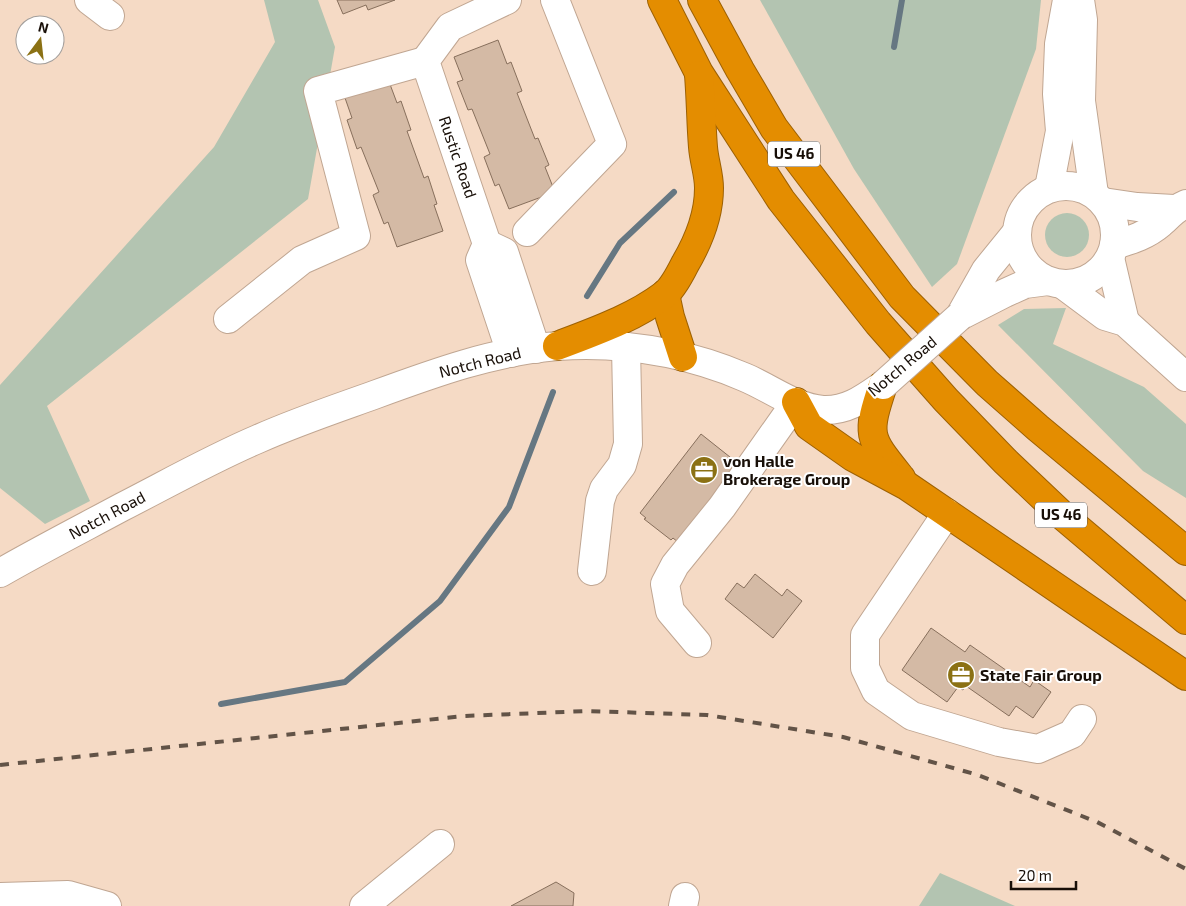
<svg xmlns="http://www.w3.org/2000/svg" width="1186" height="906" viewBox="0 0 1186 906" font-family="'Exo 2',sans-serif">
  <rect width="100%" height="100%" fill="#f5dac5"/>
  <g fill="#b3c4b1">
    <path d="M264 0H318L335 47 308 199 47 406 90 501 45 524 0 488V385L214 147 275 42Z"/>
    <path d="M760 0H1041L1036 49 957 264 932 287 854 169Z"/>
    <circle cx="1067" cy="235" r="22"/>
    <path d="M1066 308 1053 344 1144 387 1186 424V498L1143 471 998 325 1024 309Z"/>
    <path d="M940 873 1015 906H919Z"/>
  </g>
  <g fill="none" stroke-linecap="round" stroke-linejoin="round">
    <g stroke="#667782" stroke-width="6">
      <path d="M894 47 902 0"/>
      <path d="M587 296 620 243 674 192"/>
      <path d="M221 704 345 682 440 601 509 507 553 392"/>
    </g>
  </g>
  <g fill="#d4baa5" stroke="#876f5c">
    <path d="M337 0H395L368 10 366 5 343 14Z"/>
    <path d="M498 40 507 64 511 62 522 91 517 93 535 139 538 138 549 165 545 167 555 192 509 209 499 184 495 186 484 157 490 154 472 109 468 110 457 82 463 80 454 57Z"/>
    <path d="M388 79 397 103 401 101 411 130 407 131 424 178 428 176 437 204 434 205 443 231 397 247 388 222 384 224 373 195 379 192 361 147 357 149 347 120 352 118 344 95Z"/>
    <path d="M701 434 740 465 679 543 673 538 671 540 644 519 646 518 640 513Z"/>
    <path d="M755 574 782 596 787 589 802 601 773 638 725 599 737 583 744 588Z"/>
    <path d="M931 628 965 652 970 645 1030 687 1034 680 1051 692 1033 718 1016 706 1009 716 966 686 963 690 958 687 947 702 902 670Z"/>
    <path d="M556 882 574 893 573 906H511Z"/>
  </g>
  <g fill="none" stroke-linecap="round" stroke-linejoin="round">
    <g stroke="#c0a692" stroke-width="30">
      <g id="minor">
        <path d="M89 0 110 16"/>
        <path d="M507 0 450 27 425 61 487 244 480 260 511 353"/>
        <path d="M1080 0 1083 20 1081 101 1094 194"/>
        <circle cx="1066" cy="235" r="49"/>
        <path d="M1049 188 1060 131 1057 94 1059 44 1067 0"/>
        <path d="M1103 202 1137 207 1174 209"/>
        <path d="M527 232 612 144 555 0"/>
        <path d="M487 244 504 252 536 349"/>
        <path d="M1114 245C1132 240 1147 235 1161 223 1172 214 1172 210 1186 204"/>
        <path d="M1110 258 1125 322"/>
        <path d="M1062 284 1105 316 1125 322 1186 377"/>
        <path d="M960 316 986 270 1016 233"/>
        <path d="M960 316 1005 293 1025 284 1048 281"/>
        <path d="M228 319 302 260 356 236 318 91 425 61"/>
        <path d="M947 513 865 635V668L876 691 912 716 999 742 1038 749 1072 734 1082 719"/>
        <path d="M592 571 600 501 604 489 622 465 628 444 626 347"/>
        <path d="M0 573C40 550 81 529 122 507 167 484 211 459 258 439 296 422 335 409 374 395 434 373 494 351 558 346 621 342 685 352 744 377 769 387 795 408 823 410 847 411 863 399 883 385"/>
        <path d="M697 643 670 611 665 584 675 565 722 507 796 402"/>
        <path d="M0 897 68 895 107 906"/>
        <path d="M364 906 440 844"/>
        <path d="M683 906 685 897"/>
      </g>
    </g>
    <g stroke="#9d6103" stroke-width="30">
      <g id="highway">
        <path d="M662 0 699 73 781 200 878 323 946 400 1005 461 1063 516 1186 620"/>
        <path d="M702 0 740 70 774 128 902 297 987 383 1038 428 1186 551"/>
        <path d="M665 294 670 317 683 357"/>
        <path d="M557 346C593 332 632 319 664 295 672 289 680 274 685 264 698 242 709 215 709 188 709 174 704 161 703 147 701 123 701 99 699 75"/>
        <path d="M883 385C866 436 868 437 901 478"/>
        <path d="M796 402 809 426 853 457 907 486 1186 676"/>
      </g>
    </g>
    <use href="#minor" stroke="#fff" stroke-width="28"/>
    <use href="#highway" stroke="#e48d00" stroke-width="28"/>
    <path stroke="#625347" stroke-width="4" stroke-dasharray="9 9" stroke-linecap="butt" d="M0 765 464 716 587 711 707 715 843 737 978 775 1097 822 1186 869"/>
    <g stroke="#c0a692" stroke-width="30" stroke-linecap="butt">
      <path id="minor-bridge" d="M883 385 960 316"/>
    </g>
    <use href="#minor-bridge" stroke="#fff" stroke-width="28"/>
  </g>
  <defs>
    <g id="office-disc" transform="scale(1.4375)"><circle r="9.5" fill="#8b7114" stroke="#fff"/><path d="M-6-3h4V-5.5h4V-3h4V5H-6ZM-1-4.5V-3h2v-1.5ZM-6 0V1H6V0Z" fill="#fff"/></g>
  </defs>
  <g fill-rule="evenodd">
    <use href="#office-disc" x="704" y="470"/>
    <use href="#office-disc" x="961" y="675"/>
  </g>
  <g text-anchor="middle" stroke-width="4" stroke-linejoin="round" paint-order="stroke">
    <g fill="#fff" stroke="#5d5752" stroke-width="1">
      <rect x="768" y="141.5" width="52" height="25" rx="4"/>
      <rect x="1035" y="502.5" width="52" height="25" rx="4"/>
    </g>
    <g font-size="15" font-weight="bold" fill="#180f08">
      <text x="794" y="159">US 46</text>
      <text x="1061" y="520">US 46</text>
    </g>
    <g font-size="16" fill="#180f08" stroke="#fff">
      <text transform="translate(458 157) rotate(71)" y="6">Rustic Road</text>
      <text transform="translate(480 362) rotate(-14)" y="6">Notch Road</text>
      <text transform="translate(902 366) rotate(-40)" y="6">Notch Road</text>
      <text transform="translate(107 515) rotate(-28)" y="6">Notch Road</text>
    </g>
    <g font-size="16" font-weight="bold" fill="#180f08" stroke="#fff" text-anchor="start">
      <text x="723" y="467">von Halle<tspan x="723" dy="18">Brokerage Group</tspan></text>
      <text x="980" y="681">State Fair Group</text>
    </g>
  </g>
  <g transform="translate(40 40) rotate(15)"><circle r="24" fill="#ffffff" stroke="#a39f9c"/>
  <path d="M0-4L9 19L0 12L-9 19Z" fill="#8b7114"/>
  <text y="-8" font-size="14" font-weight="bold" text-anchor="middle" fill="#180f08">N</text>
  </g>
  <path d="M1011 881v8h65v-8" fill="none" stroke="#180f08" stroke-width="2.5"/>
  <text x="1018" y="881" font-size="15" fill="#180f08" stroke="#ffffff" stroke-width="4" paint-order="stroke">20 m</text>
</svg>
